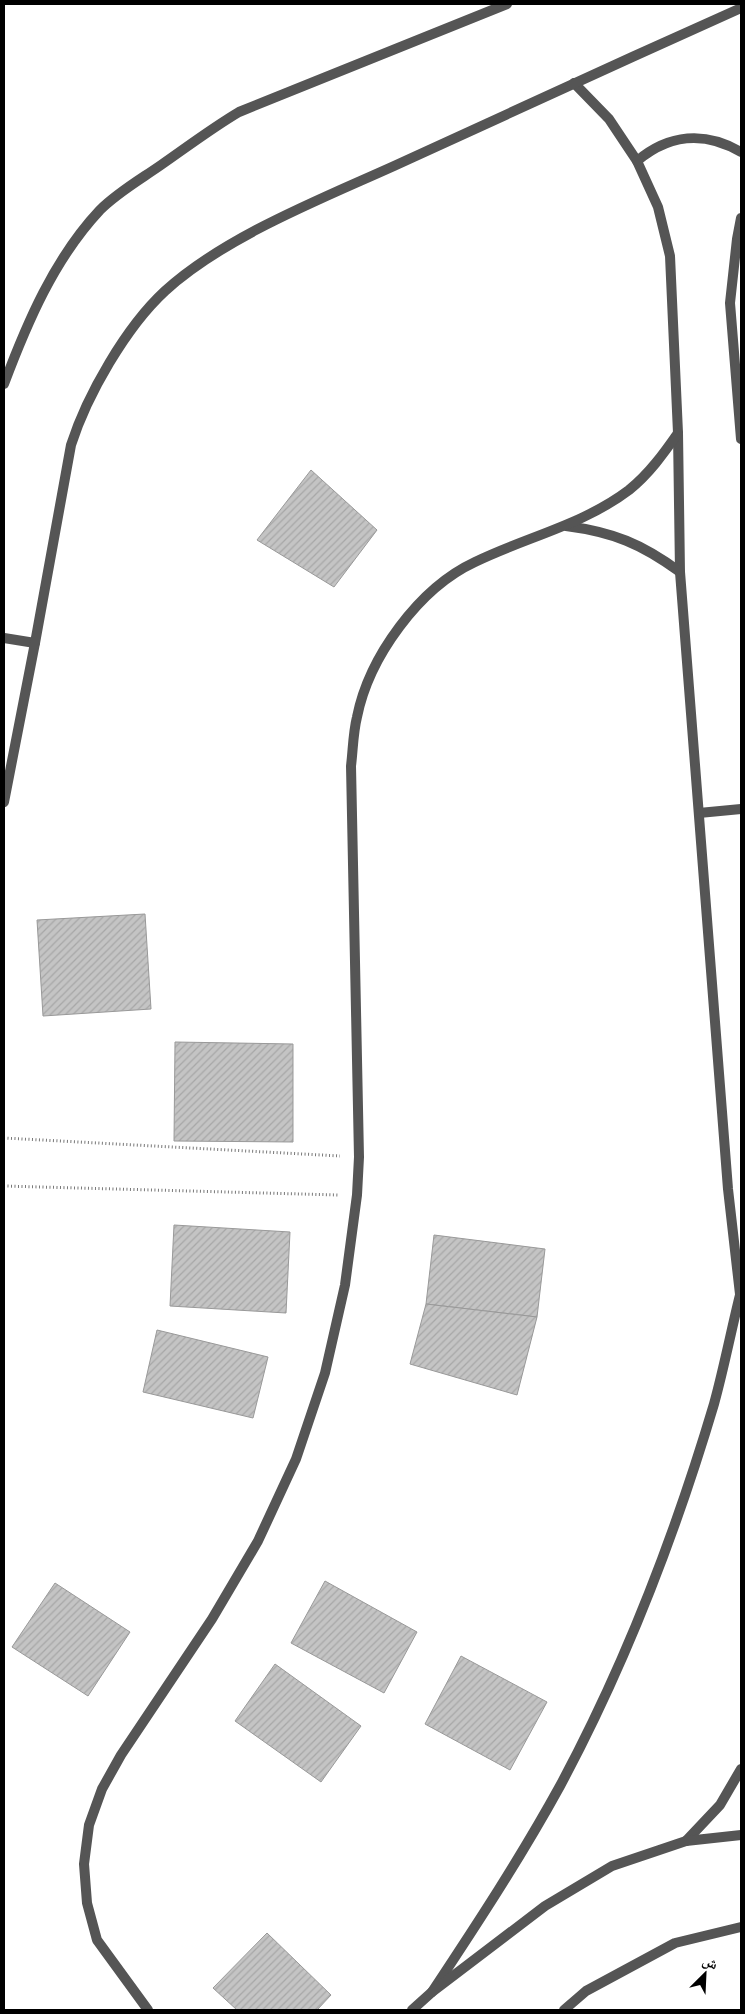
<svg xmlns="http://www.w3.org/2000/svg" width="745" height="2014" viewBox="0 0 745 2014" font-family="'Titillium Web','Noto Naskh Arabic',sans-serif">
  <defs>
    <pattern id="building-hatch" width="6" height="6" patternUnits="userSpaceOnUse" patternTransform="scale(1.25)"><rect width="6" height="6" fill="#c4c4c4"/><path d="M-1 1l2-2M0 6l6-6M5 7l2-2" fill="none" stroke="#a7a7a7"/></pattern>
  </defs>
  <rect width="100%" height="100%" fill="#fff"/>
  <g fill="url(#building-hatch)" stroke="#999">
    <path d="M311 470 377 530 334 587 257 540Z"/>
    <path d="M145 914 151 1009 43 1016 37 920Z"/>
    <path d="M175 1042 293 1044V1142L174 1141Z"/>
    <path d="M174 1225 290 1232 286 1313 170 1306Z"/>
    <path d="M434 1235 545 1249 537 1317 426 1304Z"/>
    <path d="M426 1304 537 1317 517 1395 410 1364Z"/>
    <path d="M157 1330 268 1357 253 1418 143 1392Z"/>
    <path d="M325 1581 417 1632 384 1693 291 1643Z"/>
    <path d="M55 1583 130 1632 88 1696 12 1647Z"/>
    <path d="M461 1656 547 1702 510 1770 425 1724Z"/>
    <path d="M275 1664 361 1726 321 1782 235 1721Z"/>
    <path d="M267 1933 331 1995 317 2010H237L213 1988Z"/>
  </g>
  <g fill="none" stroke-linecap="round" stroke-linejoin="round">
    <g stroke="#777" stroke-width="3" stroke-dasharray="1 2.5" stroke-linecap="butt">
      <path d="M4 1138 340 1156"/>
      <path d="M4 1186 338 1195"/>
    </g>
    <g stroke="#555" stroke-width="10">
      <path d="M574 83 609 119 637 161 658 207 670 256 678 433 680 572 728 1189 741 1303"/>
      <path d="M637 161C669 134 705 131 741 152"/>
      <path d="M741 218 737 239 730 303 741 439"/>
      <path d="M566 526C613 532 642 544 680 572"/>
      <path d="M699 813 741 809"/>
      <path d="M686 1841 720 1805 741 1769"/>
      <path d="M432 1992C477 1924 521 1857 560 1786 625 1665 675 1535 714 1404 724 1368 731 1331 740 1295"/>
      <path d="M148 2010 97 1940 87 1903 84 1864 89 1825 102 1789 121 1755 212 1619 258 1541 296 1459 325 1373 345 1285 357 1195 359 1157 351 766C353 750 353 733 357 717 369 657 419 588 475 562 526 537 583 525 629 490 649 474 664 453 678 433"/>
      <path d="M412 2010 432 1992 545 1906 612 1866 686 1841 741 1835"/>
      <path d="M564 2010 586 1991 675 1943 741 1927"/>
    </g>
    <g stroke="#555" stroke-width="10">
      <path d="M4 384C27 323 54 259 100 210 118 192 141 179 161 165 187 147 212 128 239 112L507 4"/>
      <path d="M4 638 35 643"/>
      <path d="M4 802 35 643 71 445C87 395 126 327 165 291 224 237 321 199 394 166 509 113 625 60 741 8"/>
    </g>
  </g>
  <rect width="745" height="2014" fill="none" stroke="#000000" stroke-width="10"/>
  <g transform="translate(705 1974) rotate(24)" stroke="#ffffff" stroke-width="4" paint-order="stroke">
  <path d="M0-4L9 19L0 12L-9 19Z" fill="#000000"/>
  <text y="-8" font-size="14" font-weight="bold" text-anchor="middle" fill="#000000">ش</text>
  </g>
</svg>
